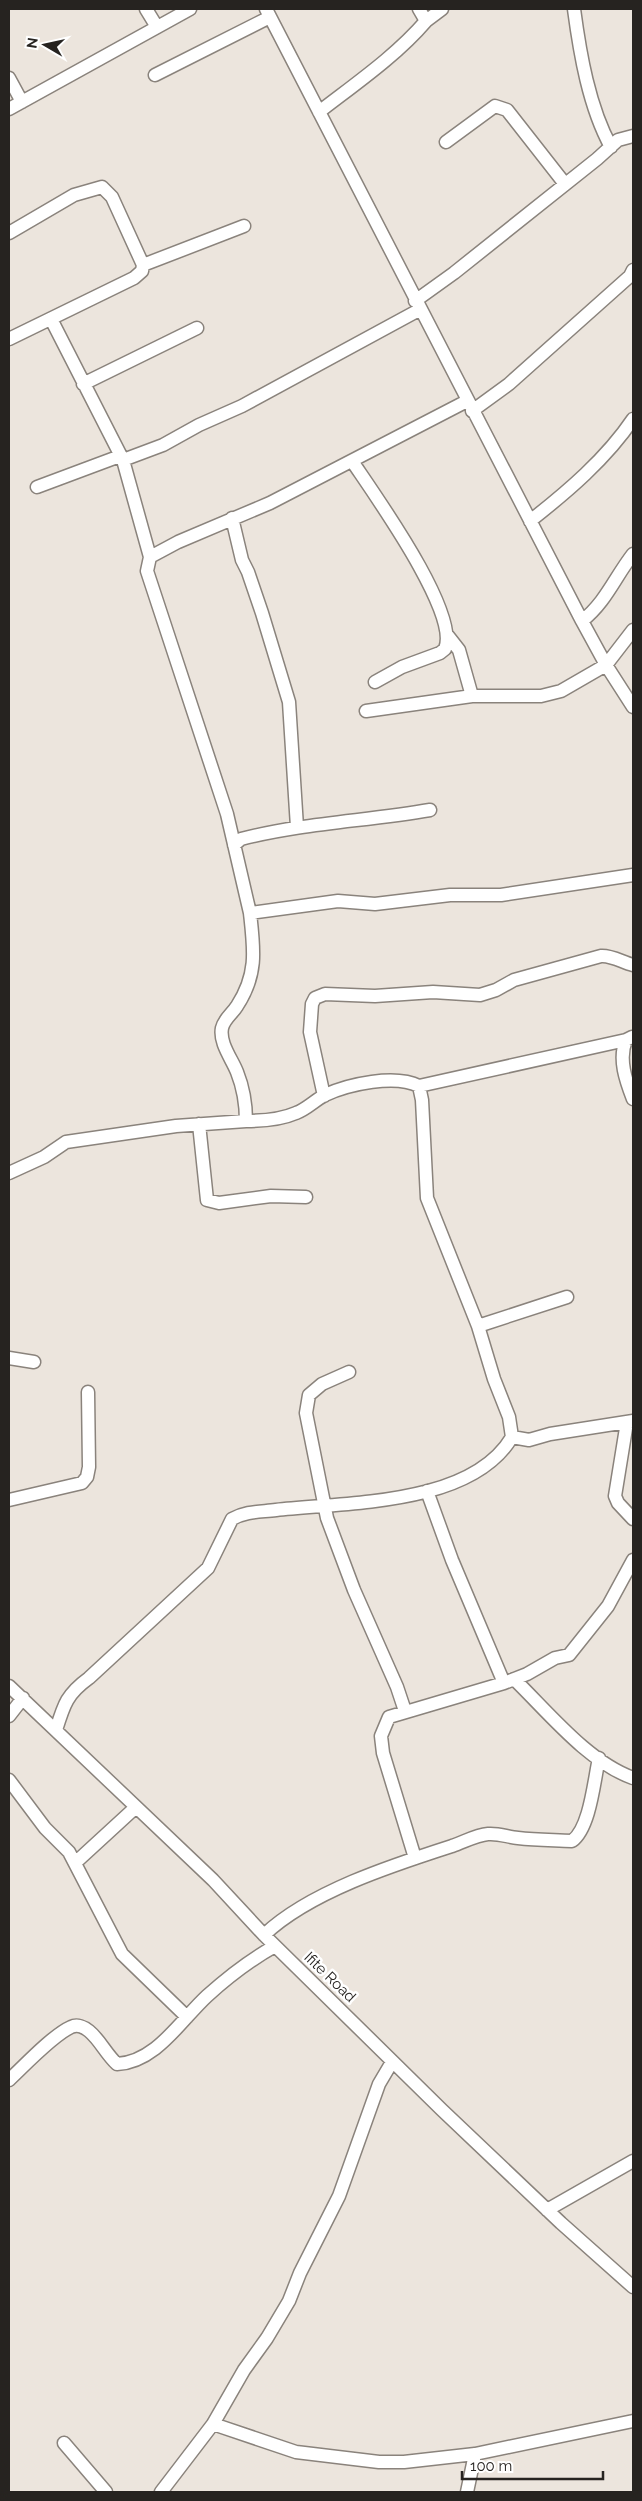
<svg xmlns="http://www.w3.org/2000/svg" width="642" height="2501" font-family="Raleway,sans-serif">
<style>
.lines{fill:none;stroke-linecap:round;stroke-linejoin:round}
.minor-casing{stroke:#8a837c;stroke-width:15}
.minor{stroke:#fff;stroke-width:12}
.labels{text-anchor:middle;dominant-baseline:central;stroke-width:5;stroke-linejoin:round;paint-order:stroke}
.street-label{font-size:15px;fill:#262320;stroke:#fff}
</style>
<rect width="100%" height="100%" fill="#ece5dd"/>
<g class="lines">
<defs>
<path id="minor" d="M 146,9 L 157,27
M 266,9 L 582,621 L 606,665 L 633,707
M 574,9 C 580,54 589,107 611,147
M 426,21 L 442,9
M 155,75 L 270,17
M 9,78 L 22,102
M 9,109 L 190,9
M 319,112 C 355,84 396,56 426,21 L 419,9
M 446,142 L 495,106 L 507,110 L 565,184
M 9,233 L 74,195 L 102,187 L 112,197 L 143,265 L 142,271 L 134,278 L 9,339
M 143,265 L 244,226
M 415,301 L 454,273 L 597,159 L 618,140 L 633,136
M 51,319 L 123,460 L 150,557 L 147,571 L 227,814 L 250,913 L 338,901 L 375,904 L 450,895 L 501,895 L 633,875
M 83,384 L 197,328
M 472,411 L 509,384 L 630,276 L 633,270
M 123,460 L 163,445 L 199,425 L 242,406 L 419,310
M 352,461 C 374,494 460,613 445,649 L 440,653 L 402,667 L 375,682
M 37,487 L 120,456
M 232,518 L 242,560 L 248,572 L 262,613 L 289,702 L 297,827
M 530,521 C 567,492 606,459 633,419
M 150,557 L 178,542 L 270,503 L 467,401
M 582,621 C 606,602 615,577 633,554
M 448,636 L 459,650 L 472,696
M 366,711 L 472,696 L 541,696 L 561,691 L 606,665 L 633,630
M 234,845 L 241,839 C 303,823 367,821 430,810
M 632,1037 L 626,1040 C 618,1059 626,1081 633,1099
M 419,1086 L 626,1040
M 324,1096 L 310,1032 L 312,1004 L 315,998 L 325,994 L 375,996 L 433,992 L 480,995 L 496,990 L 514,980 L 601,956 C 611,955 622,962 633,965
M 199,1124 L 207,1200 L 219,1203 L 271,1196 L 306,1197
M 9,1173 L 44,1157 L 66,1142 L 176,1126 L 246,1121 C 246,1105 243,1087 237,1072 C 232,1059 219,1043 222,1028 C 224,1019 232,1014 237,1006 C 258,974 254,949 250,913
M 478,1326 L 567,1297
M 9,1358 L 34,1362
M 349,1372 L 322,1384 L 309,1395 L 306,1413 L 327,1518 L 354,1590 L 397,1687 L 405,1711
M 627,1422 L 615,1496 L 618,1503 L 633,1519
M 512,1437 L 529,1440 L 550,1434 L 633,1421
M 427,1491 L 452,1560 L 504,1683
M 9,1500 L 82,1483 L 87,1477 L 89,1467 L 88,1392
M 514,1679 C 548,1712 588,1762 633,1778
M 9,1686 L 213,1880 L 264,1935 L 442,2110 L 561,2223 L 633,2287
M 9,1716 L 23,1698
M 56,1730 C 64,1704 67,1694 89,1678 L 208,1568 L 232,1519 C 246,1511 261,1512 276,1510 C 346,1502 471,1506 512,1437 L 509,1417 L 494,1379 L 478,1326 L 427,1198 L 422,1100 L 419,1086 C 395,1074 349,1084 325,1095 C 315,1100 307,1109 296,1113 C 280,1120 263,1121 246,1121
M 9,1780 L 45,1828 L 69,1852 L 122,1954 L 187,2017
M 415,1858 L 383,1753 L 381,1736 L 389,1717 L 504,1683 L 527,1674 L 555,1658 L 569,1655 L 608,1606 L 633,1560
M 75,1863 L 136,1807
M 264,1935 C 309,1892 393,1865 452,1846 C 464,1842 476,1835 488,1834 C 498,1833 508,1837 518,1838 C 536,1840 554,1840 572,1841 C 590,1828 594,1781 599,1758
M 9,2080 C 24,2066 53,2035 71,2027 C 77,2024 84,2027 89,2031 C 100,2040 106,2054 117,2064 C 156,2062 180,2021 207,1996 C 228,1977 250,1960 275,1946
M 547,2210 L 633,2161
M 213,2424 L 296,2452 L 379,2462 L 404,2462 L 475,2454 L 633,2421
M 64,2443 L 106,2492
M 161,2492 L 213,2424 L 244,2370 L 267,2338 L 289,2301 L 300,2273 L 339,2196 L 379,2084 L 392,2062
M 467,2492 L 475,2454"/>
</defs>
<use href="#minor" class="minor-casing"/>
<use href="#minor" class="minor"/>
</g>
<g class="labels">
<g class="street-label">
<text transform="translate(330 1977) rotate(44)">Ifite Road</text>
</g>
</g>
<rect width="642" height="2501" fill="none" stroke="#262320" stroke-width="20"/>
<g transform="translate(45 45) rotate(279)" stroke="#ffffff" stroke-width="4" paint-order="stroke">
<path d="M0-4L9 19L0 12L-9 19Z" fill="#262320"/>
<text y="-8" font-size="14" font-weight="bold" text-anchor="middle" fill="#262320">N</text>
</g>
<path d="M462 2471v8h141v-8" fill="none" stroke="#262320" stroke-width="2.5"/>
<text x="470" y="2471" font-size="15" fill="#262320" stroke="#ffffff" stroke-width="4" paint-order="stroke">100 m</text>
</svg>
